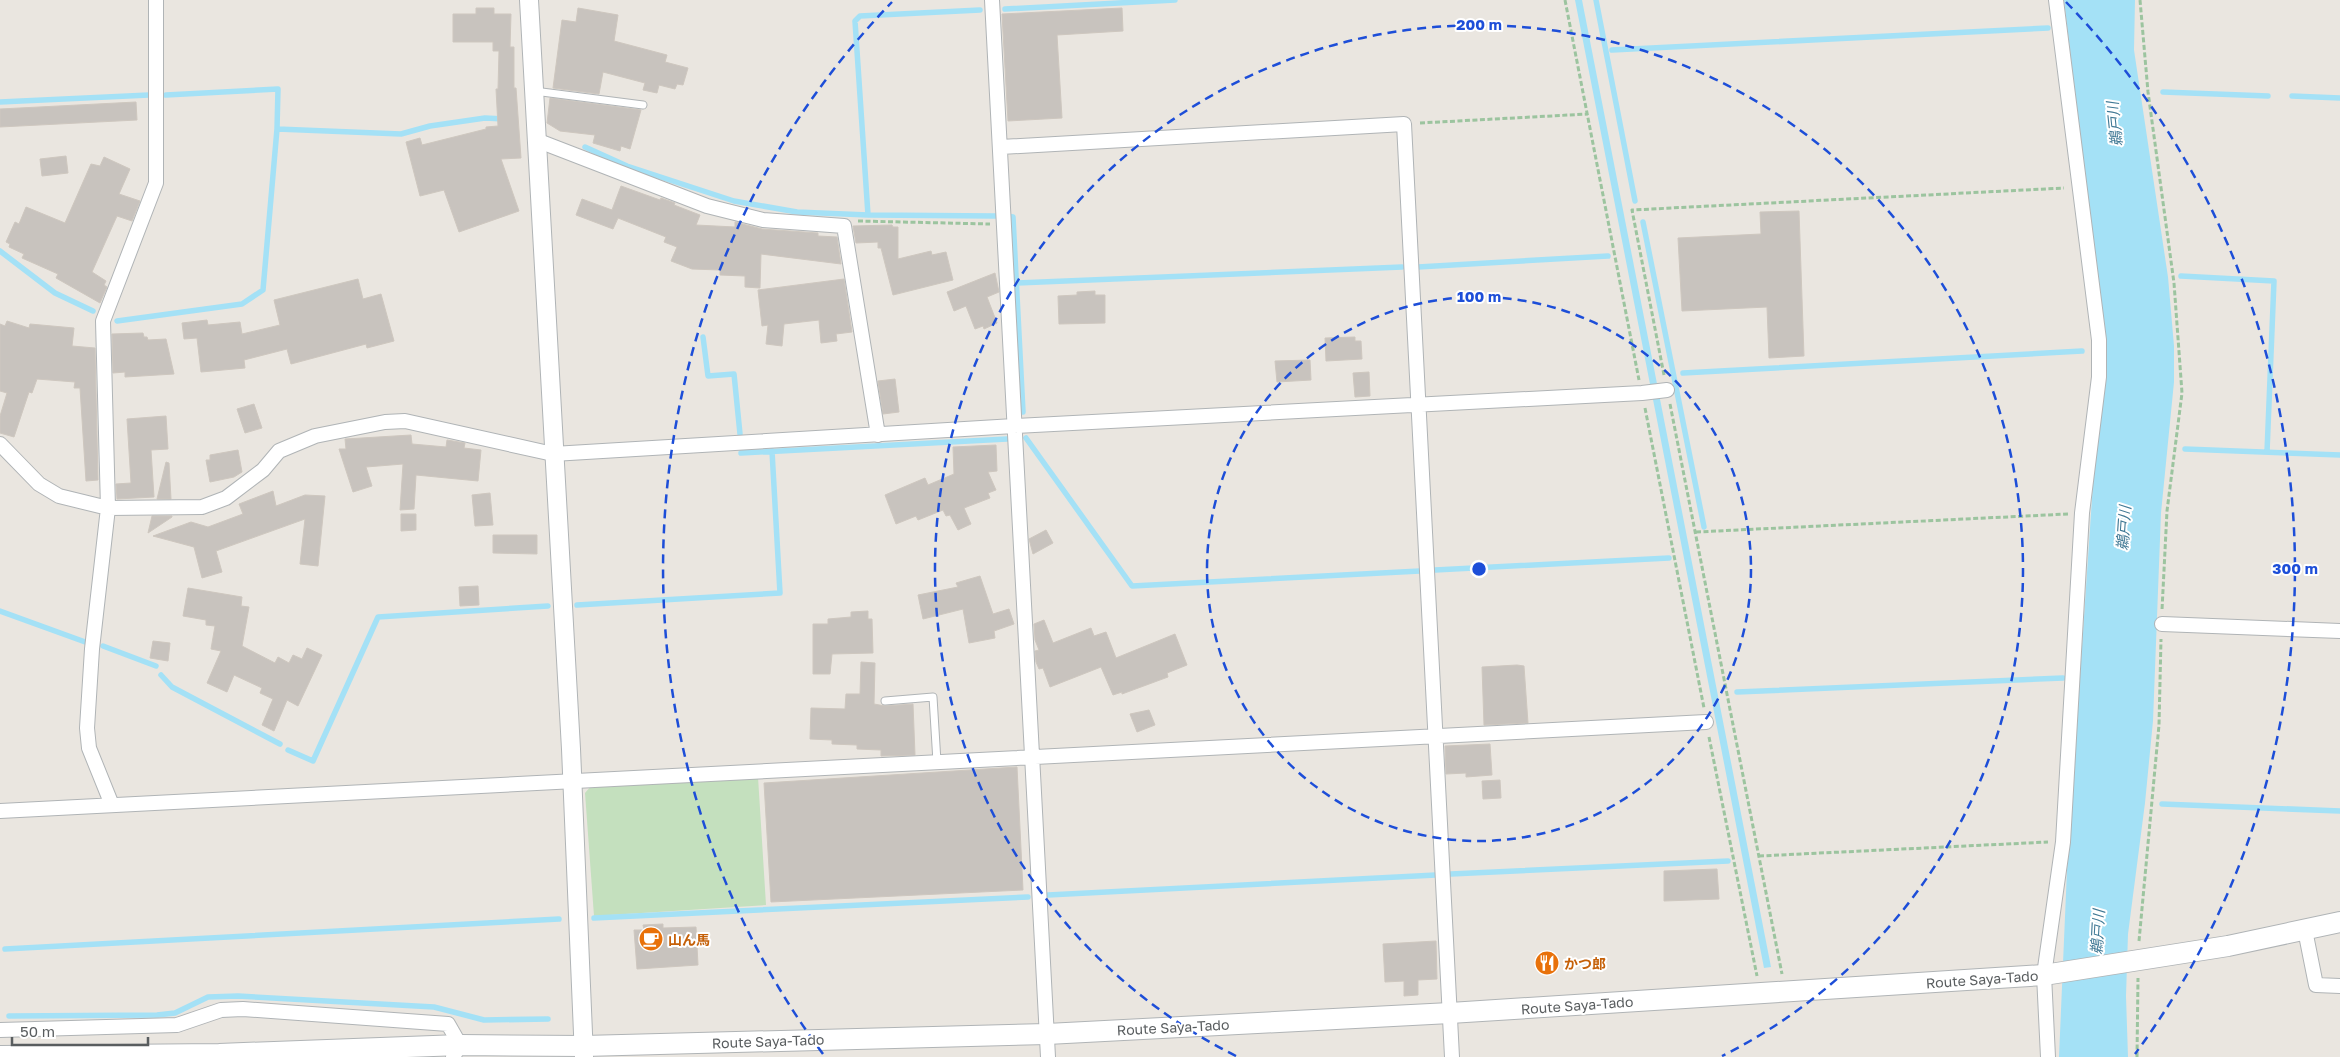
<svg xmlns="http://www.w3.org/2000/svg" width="2340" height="1057" font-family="'Golos Text','Noto Sans JP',sans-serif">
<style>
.green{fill:#c4e0be}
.water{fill:#a4e1f6}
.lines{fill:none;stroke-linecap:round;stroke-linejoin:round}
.stream{stroke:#a4e1f6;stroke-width:5.5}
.building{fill:#c8c3be;stroke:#cec7bf}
.service-casing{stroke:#b0b4b6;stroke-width:9}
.minor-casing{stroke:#b0b4b6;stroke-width:16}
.tertiary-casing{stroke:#b0b4b6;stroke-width:20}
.secondary-casing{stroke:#b0b4b6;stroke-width:22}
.path{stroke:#9cc49f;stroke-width:3;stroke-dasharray:5 2.5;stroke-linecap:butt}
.service{stroke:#fff;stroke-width:7}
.minor{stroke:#fff;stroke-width:14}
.tertiary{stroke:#fff;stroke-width:18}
.secondary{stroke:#fff;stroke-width:20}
.ring{fill:none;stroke:#1d4ed8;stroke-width:2.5;stroke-dasharray:9 6}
.labels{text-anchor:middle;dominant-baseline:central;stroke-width:4;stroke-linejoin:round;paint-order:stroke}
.food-label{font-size:14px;font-weight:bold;fill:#c56008;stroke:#fff;text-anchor:start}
.street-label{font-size:14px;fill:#595d5f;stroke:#fff}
.water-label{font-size:15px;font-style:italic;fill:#3f7894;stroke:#fff}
.centre{fill:#1d4ed8;stroke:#fff;stroke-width:2.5}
.ring-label{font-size:15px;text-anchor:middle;font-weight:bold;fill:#1d4ed8;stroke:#fff;stroke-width:4;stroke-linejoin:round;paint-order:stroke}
</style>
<rect width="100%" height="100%" fill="#eae6e0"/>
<path class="green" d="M 758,777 L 766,905 L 594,916 L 585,793 L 591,786 Z"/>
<path class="water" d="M 1575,0 L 1582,0 L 1771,967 L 1764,968 Z
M 2064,0 L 2135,0 L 2134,50 L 2168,277 L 2174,346 L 2174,382 L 2161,513 L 2153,721 L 2145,803 L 2128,934 L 2126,996 L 2128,1057 L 2059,1057 L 2067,870 L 2096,439 L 2105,341 Z"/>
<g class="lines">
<path class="stream" d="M 1596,0 L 1635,201
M 1005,9 L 1175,0
M 1612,50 L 2048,28
M 2163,92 L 2268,96
M 166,95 L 278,89 L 277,129
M 2292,96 L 2340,98
M 0,102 L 149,95
M 585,147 L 627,166 L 734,201 L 797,212 L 868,215 L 996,216
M 868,215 L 855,21 L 860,16 L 980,10
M 1007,216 L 1013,217 L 1023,412
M 1643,222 L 1704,527
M 0,251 L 55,293 L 93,311
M 1418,267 L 1608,256
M 2181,276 L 2274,281 L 2267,452
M 1017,283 L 1402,267
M 117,321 L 242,304 L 263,290 L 277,129 L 401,134 L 430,126 L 485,118 L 504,119
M 703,337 L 708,376 L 734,374 L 740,434
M 1683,373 L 2082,351
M 1026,438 L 1132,586 L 1420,571
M 2185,449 L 2340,455
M 741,453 L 1007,439
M 1435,570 L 1669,558
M 577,605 L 780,593 L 772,451
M 0,611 L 88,643
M 103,646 L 156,666
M 161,675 L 172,687 L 280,744
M 1737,692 L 2063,678
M 288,750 L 313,761 L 378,617 L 548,606
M 2162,804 L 2340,811
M 1451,874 L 1728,861
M 1048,895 L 1436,875
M 594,918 L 1028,897
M 5,949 L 559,919
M 9,1016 L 157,1015 L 175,1013 L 208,997 L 238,996 L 434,1007 L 484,1020 L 548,1019"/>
</g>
<path class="building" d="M 476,8 L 494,8 L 494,14 L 511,14 L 510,47 L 514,47 L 514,88 L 516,88 L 521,158 L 501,159 L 519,211 L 459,232 L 444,190 L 420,196 L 406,142 L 420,138 L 422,145 L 486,129 L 486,127 L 498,126 L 496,89 L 498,89 L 499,51 L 493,51 L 493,42 L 453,42 L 453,14 L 476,14 Z
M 578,8 L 618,15 L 614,41 L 667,55 L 665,62 L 688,68 L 683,85 L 677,84 L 675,89 L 659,85 L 657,93 L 643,90 L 645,83 L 603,72 L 599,94 L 553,88 L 562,20 L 576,22 Z
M 1122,8 L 1123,31 L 1057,35 L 1062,118 L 1008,121 L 1002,14 Z
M 550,98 L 641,110 L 630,149 L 621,146 L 620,151 L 593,143 L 595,135 L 560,131 L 547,123 Z
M 136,102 L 137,120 L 0,127 L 0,109 Z
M 66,156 L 68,173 L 42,176 L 40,159 Z
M 104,157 L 130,169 L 119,194 L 140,201 L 132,221 L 117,216 L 92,272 L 106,281 L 104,285 L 107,287 L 100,303 L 56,278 L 58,274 L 22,258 L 24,254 L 9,247 L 10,244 L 6,242 L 15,222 L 19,224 L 26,207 L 65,223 L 91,164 L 100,166 Z
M 621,186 L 660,200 L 661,198 L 675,203 L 674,205 L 700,215 L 696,225 L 735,227 L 735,222 L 762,229 L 818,233 L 818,236 L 837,237 L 841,264 L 761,254 L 760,288 L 745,287 L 745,276 L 720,275 L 720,270 L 692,269 L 671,261 L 677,247 L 664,242 L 666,237 L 618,218 L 613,229 L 576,215 L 582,199 L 612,210 Z
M 1799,211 L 1804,356 L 1769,358 L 1767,307 L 1682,311 L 1678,238 L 1761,234 L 1760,212 Z
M 892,225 L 893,227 L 898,227 L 898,259 L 931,251 L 932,255 L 946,252 L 953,280 L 893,295 L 881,248 L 878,248 L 878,242 L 856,243 L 853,226 Z
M 995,273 L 999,292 L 987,297 L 997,323 L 984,329 L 983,326 L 975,329 L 966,306 L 954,311 L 947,292 Z
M 358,279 L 363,299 L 381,294 L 394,341 L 367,348 L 366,344 L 291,364 L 287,349 L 244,360 L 245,368 L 201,372 L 197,338 L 184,339 L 182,323 L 207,320 L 208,325 L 240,322 L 242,334 L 280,325 L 274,300 Z
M 844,279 L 852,332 L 836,334 L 837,341 L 821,343 L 819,320 L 784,324 L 782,346 L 766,344 L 768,325 L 762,326 L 758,290 Z
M 1095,291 L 1095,295 L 1105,295 L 1105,323 L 1059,324 L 1058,296 L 1077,295 L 1077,292 Z
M 7,321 L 29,328 L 30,324 L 74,328 L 72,346 L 95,348 L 98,480 L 86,481 L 80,388 L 74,388 L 75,382 L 37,379 L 32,393 L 29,392 L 14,437 L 0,433 L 0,416 L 7,393 L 0,391 L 0,324 L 5,326 Z
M 143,333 L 144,337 L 147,337 L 148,340 L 166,339 L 174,374 L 125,377 L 125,372 L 113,373 L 112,334 Z
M 1355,337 L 1355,341 L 1361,341 L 1362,359 L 1326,361 L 1325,338 Z
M 1310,360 L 1311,380 L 1277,382 L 1275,361 Z
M 1369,372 L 1370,396 L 1355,397 L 1353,373 Z
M 895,379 L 899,412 L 883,414 L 878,381 Z
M 254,404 L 262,428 L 245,433 L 237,409 Z
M 166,416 L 168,449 L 151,450 L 154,497 L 117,499 L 116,484 L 131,483 L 127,419 Z
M 411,435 L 412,444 L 446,447 L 447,440 L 465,443 L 464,448 L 481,450 L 478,481 L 416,475 L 414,509 L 400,510 L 403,464 L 366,467 L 372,486 L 353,492 L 339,449 L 346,449 L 345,439 Z
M 996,445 L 997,471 L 988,472 L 996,490 L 988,493 L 990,498 L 964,508 L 971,524 L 958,530 L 950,515 L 946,516 L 943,510 L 918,520 L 916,516 L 896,524 L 885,495 L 925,478 L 928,485 L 954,474 L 953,447 Z
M 238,450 L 242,472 L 234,477 L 210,482 L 206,460 L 210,460 L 210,455 Z
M 166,462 L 169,463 L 171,499 L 157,499 Z
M 273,491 L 276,506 L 305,495 L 325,496 L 318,566 L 300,564 L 305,519 L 216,551 L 222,572 L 202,578 L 194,547 L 153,536 L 191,522 L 208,527 L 243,514 L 239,504 Z
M 490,493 L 493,525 L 475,526 L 472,495 Z
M 401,514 L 416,514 L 416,530 L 401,531 Z
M 152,516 L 172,516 L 172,517 L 148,533 Z
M 1046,530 L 1053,543 L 1033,554 L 1029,539 Z
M 493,535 L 537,535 L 537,554 L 493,553 Z
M 980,576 L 993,614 L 1009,609 L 1014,624 L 994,631 L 995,638 L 969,643 L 963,609 L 923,619 L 918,595 L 958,587 L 956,583 Z
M 478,586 L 479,605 L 460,606 L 459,587 Z
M 188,588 L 242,597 L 241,606 L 249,607 L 242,646 L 275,663 L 278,657 L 289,663 L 293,655 L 302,659 L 307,648 L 322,655 L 298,706 L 287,700 L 274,731 L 262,725 L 273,699 L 260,693 L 262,688 L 234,675 L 227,692 L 207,683 L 221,651 L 211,649 L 215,626 L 206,625 L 206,620 L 183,616 Z
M 868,611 L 868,619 L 872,619 L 873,653 L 832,654 L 830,674 L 813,674 L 813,624 L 828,624 L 828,619 L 851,617 L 851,612 Z
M 1044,620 L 1053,643 L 1091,628 L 1094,636 L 1106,632 L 1116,658 L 1175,634 L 1187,665 L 1167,673 L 1168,677 L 1122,694 L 1122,692 L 1113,695 L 1101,667 L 1050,687 L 1043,668 L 1039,669 L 1036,662 L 1035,651 L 1039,650 L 1035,640 L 1034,624 Z
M 153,641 L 170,643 L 168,661 L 150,658 Z
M 861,662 L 875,663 L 874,704 L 885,706 L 913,704 L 915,755 L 881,756 L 881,750 L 857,749 L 857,745 L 832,744 L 832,740 L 810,739 L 811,708 L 845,709 L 846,694 L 860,694 Z
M 1517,665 L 1524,666 L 1528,723 L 1484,725 L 1482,667 Z
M 1149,710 L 1155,725 L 1137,732 L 1130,714 Z
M 1490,744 L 1492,775 L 1466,777 L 1466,773 L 1446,774 L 1445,746 Z
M 1017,767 L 1023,890 L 771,902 L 764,783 Z
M 1500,780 L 1501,798 L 1483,799 L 1482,781 Z
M 1717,869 L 1719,899 L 1664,901 L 1664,871 Z
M 663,924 L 663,928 L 696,927 L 698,965 L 637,969 L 634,930 L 644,930 L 643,925 Z
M 1436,941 L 1437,979 L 1418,980 L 1418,995 L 1404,996 L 1404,981 L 1385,982 L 1383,944 Z"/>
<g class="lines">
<defs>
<path id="service" d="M 534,91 L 643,105
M 885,701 L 933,697 L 937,762"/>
<path id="minor" d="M 992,0 L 1048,1057
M 536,140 L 707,206 L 763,220 L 844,226 L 878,435
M 1001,147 L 1404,124 L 1452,1057
M 0,444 L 39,484 L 59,496 L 108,508 L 202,507 L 226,498 L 263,470 L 279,451 L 315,436 L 385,422 L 405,421 L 553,454 L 1014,426 L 1642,393 L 1667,390
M 2162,624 L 2340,631
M 112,805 L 89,748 L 87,728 L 92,649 L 108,508 L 103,321 L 156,183 L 156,0
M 0,811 L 1706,722
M 2305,930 L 2316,985 L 2340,986
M 0,1030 L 177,1025 L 221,1010 L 243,1009 L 448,1024 L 460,1045 L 453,1057
M 2048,1057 L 2044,975 L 2063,842 L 2082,513 L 2099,377 L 2099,340 L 2056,0"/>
<path id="tertiary" d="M 529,0 L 571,749 L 584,1057"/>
<path id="secondary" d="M 0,1056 L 219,1054 L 460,1045 L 584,1046 L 1047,1034 L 1450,1013 L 2044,975 L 2228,946 L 2340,922"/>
</defs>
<use href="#service" class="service-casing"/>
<use href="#minor" class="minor-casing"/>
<use href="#tertiary" class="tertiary-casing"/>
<use href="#secondary" class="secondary-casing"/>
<path class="path" d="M 1565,0 L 1639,380
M 2140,0 L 2148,92 L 2174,283 L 2182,393 L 2167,511 L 2162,610
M 1420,123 L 1588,114
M 858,221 L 990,224
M 1664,375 L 1632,210 L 2064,188
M 1670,404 L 1782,974
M 1645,408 L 1704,708
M 1696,532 L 2068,514
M 1709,737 L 1757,976
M 1759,856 L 2048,842
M 2139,941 L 2159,725 L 2161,639
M 2137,1057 L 2138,978"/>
<use href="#service" class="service"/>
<use href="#minor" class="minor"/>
<use href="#tertiary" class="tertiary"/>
<use href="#secondary" class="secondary"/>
</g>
<g class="ring">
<circle cx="1479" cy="569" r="272"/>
<path d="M1236 1056A544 544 0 1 1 1722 1056"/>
<path d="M823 1054A816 816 0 0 1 892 2M2066 2A816 816 0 0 1 2135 1054"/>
</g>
<defs>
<symbol id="cafe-disc" viewBox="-11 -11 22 22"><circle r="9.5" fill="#e8710a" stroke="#fff"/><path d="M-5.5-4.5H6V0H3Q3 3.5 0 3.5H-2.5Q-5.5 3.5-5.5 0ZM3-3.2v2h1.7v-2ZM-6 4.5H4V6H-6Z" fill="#fff"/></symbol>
<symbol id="restaurant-disc" viewBox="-11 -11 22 22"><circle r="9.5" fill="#e8710a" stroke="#fff"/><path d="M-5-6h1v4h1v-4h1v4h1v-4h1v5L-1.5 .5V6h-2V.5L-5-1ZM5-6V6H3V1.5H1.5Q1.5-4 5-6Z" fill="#fff"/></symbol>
</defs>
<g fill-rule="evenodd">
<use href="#cafe-disc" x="637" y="925" width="28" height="28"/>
<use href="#restaurant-disc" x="1533" y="949" width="28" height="28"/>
</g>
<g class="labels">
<g class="food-label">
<text x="668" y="939">山ん馬</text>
<text x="1564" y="963">かつ郎</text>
</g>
<g class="street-label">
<text transform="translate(1982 979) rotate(-4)">Route Saya-Tado</text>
<text transform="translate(1577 1005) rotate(-4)">Route Saya-Tado</text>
<text transform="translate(1173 1027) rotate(-3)">Route Saya-Tado</text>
<text transform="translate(768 1041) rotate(-2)">Route Saya-Tado</text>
</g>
<g class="water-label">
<text transform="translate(2114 124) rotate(-96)">鵜戸川</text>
<text transform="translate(2123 528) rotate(-86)">鵜戸川</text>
<text transform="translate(2097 932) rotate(-87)">鵜戸川</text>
</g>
</g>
<circle cx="1479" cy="569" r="8" class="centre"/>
<g class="ring-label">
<text x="1479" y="30">200 m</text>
<text x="1479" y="302">100 m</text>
<text x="2295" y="574">300 m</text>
</g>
<path d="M12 1037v8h136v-8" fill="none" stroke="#595d5f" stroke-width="2.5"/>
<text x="20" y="1037" font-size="15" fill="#595d5f" stroke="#ffffff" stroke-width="4" paint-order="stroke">50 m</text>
</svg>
